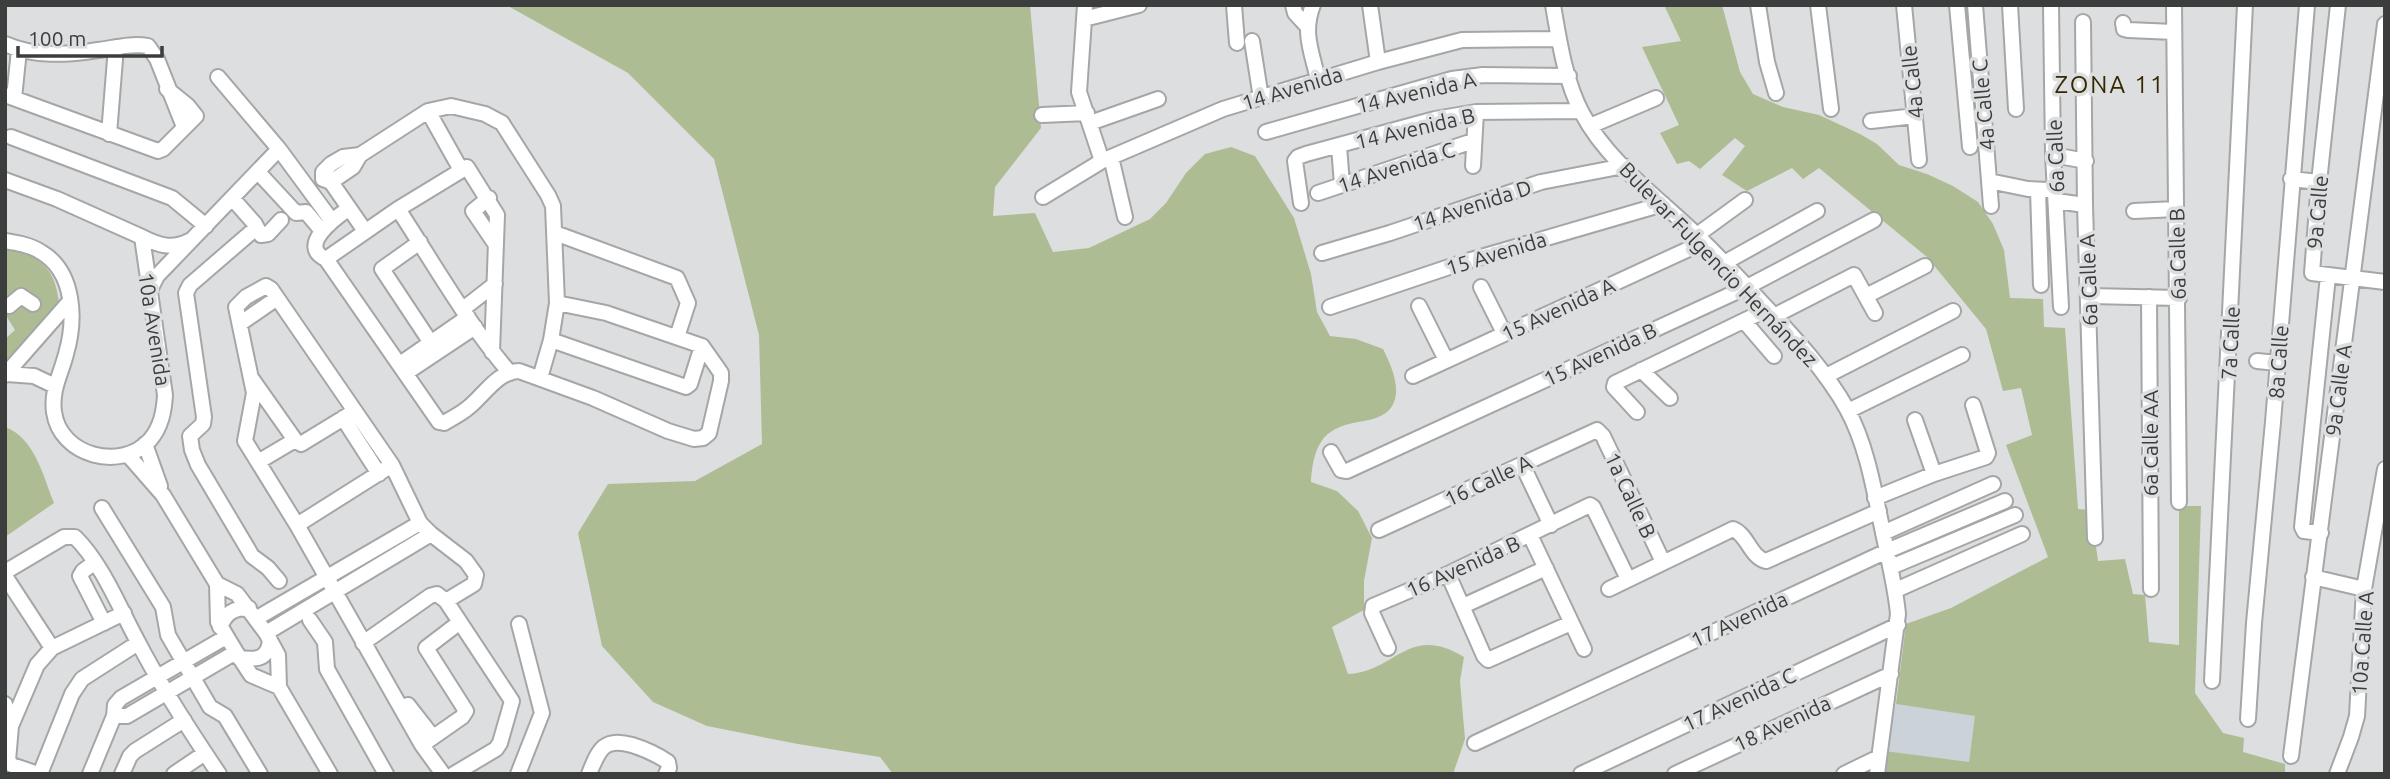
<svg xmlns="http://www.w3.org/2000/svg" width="2390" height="779" font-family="Ubuntu,sans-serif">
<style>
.built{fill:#cbd2d8}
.green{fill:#aebc94}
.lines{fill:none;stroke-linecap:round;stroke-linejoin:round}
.minor-casing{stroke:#a4a6a7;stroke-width:18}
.minor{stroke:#fff;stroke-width:14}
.labels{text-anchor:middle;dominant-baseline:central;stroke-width:7;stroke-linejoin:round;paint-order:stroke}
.street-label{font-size:21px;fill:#3c3d3d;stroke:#dddedf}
.quarter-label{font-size:24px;letter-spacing:2px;fill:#342900;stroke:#dddedf}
</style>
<rect width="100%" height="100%" fill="#dddedf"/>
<path class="built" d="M 1896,704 L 1976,716 L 1969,763 L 1885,751 Z"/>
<path class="green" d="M 506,5 L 1030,5 L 1041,128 L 995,187 L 993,216 L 1035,213 L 1053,252 L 1089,248 L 1150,219 L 1166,203 L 1186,173 L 1205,154 L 1231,147 L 1255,156 L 1294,218 L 1311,274 L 1317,312 L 1330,336 L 1356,339 L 1383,349 C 1395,372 1408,407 1376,418 C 1360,423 1344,422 1329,433 C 1315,444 1312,465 1311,482 L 1337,491 L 1358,511 L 1372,538 L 1364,581 L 1364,610 L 1332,627 L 1348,674 C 1396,672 1408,623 1464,657 L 1460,681 L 1465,739 L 1453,774 L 893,774 L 880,757 L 798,744 L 707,726 L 653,702 L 602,646 L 578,533 L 608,484 L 695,481 L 762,444 L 759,335 L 714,159 L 628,73 Z
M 1664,5 L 1722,5 L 1740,72 L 1753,94 L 1783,107 L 1819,115 L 1860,134 L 1877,144 L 1899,165 L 1927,174 L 1953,186 L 1978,202 L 1993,224 L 2004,250 L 2010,298 L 2043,299 L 2044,327 L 2065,328 L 2078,509 L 2091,510 L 2098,561 L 2125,559 L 2133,594 L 2145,595 L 2149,642 L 2179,645 L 2179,506 L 2201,506 L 2195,693 L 2223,733 L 2244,738 L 2243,752 L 2285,764 L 2285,774 L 1882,774 L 1885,751 L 1969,762 L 1975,716 L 1896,704 L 1906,624 L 1951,608 L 2048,557 L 2006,445 L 2032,435 L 2021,388 L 2003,391 L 1986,329 L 1927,257 L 1819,168 L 1803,179 L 1792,168 L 1747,191 L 1722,175 L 1745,146 L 1735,138 L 1700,169 L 1689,161 L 1677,164 L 1660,133 L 1679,125 L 1642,47 L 1681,41 Z
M 5,248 C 40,256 55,267 59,303 L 5,366 L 5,339 L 15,330 L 5,314 Z
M 5,427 C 35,438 43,476 54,503 L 5,537 Z"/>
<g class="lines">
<defs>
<path id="minor" d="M 1085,5 L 1079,92 L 1102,161
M 1234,5 L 1237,43
M 1293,5 L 1295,13 L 1306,25
M 1313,5 C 1302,33 1312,52 1318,80
M 1370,5 L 1378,62
M 1553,5 C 1559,40 1565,81 1582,113 C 1605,157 1650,192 1686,225 C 1713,250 1739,278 1764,305 C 1794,337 1825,370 1847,409 C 1870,451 1876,504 1887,551 C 1891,572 1896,592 1898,614 L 1877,774
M 1758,5 L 1767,62 L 1776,93
M 1818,5 L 1831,109
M 1904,5 L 1919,160
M 1957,5 L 1970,147
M 1975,5 L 1991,206
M 2010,5 L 2016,109
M 2051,5 L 2053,155 L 2061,307
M 2174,5 L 2179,502
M 2338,5 L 2319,182 L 2312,273 L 2385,282
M 1084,19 L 1139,5
M 2083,22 L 2085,205 L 2095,538
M 2123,23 L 2124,29 L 2128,30 L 2174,32
M 1252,41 L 1261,98
M 5,44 C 34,57 67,55 98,50 C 114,48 131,43 148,46 L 157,59 L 184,127
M 5,95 L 158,151 L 163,149 L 196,116 L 188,106 L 167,89
M 14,98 L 19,50
M 428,111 L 461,170
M 1042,115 L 1087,113
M 1871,121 L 1915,116
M 1090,123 L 1158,99
M 1590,126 L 1656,98
M 1266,132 L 1452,79 L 1483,75 L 1569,76
M 109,134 L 116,47
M 11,137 L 172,198 L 206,226
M 1339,146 L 1342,185
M 279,149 L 332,221
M 2053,155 L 2086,161
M 1111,157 L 1125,217
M 1473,166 L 1476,112
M 258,172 L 296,213 L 306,212 L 322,231
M 2291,179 L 2319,182
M 5,180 L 57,199 L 142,237 L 165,395 C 164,412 161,427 150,440 C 121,472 60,456 54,412 C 51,390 61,374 66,354 C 76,320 75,272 41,252 C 30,245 18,243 5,241
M 1989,181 L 2028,189 L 2048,190
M 331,182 L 353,167 L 360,155
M 2038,190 L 2041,285
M 1318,193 L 1473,141
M 1043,197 L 1102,161 L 1223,109 L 1378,62 L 1462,40 L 1559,39
M 232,198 L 255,224 L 261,235 L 268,234 L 281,220
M 489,198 L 473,211 L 496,245
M 2056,201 L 2085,205
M 1301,203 L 1295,161 L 1298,157 L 1306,154 L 1435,119 L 1476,112 L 1581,111
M 348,209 C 335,218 297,246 326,259 L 439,422 L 444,423 C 452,418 461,414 469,407 C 484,395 498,371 519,371 L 593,398 L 668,431 L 694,439 L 703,438 L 709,433 L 721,381 L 721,373 L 702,346 L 606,313 L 557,303 L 551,340 L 540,378
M 2134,211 L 2176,209
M 256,228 L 190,285 L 186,293 L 204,417 L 203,424 L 190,436 L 192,450 L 198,465 L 252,556 L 268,568 L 279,581
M 365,231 L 331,182 L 323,179 L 323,172 L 331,164 L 343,157 L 360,155 L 428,111 L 451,106 L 485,114 L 502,123 L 548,195 L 553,206 L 557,303
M 555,233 L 677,278 L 688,303 L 677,337
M 1697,235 L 1745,200
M 142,237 C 158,245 172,250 189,241
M 420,242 L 382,269 L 431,343
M 1322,253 L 1390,233 L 1541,182 L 1624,166
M 326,259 L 398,209
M 1724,263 L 1817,211
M 1481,287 L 1504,333
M 149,292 L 157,276 L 279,149 L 218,77
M 1866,296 L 1925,266
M 2090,296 L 2179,298
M 2149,297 L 2151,589
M 9,306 L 21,296 L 33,304
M 1419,306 L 1446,360
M 1330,307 L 1464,262 L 1663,204
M 463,309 L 495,284
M 1774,316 L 1854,275 L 1875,313
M 1744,321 L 1774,356
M 241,323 L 277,298
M 551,340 L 686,387 L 690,384 L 702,346
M 492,352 L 497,215 L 467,167 L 398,209 C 434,264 467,323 510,373
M 2257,361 L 2278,363
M 400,364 L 468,317
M 1641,370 L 1670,398
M 406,373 L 475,327
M 7,374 L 34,376 L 55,386
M 5,375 L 70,301
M 1413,376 L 1704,242
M 1826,376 L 1953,311
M 252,379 L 295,440 L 301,444 L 355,411
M 1848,411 L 1962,355
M 1637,412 L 1614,387 L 1615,383 L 1768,309
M 343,418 L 379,474
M 1915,420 L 1934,474
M 145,444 L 160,486
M 1331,452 L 1341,470 L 1347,471 L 1747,287 L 1874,220
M 128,455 L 163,495 L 217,584 L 218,622 L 236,652 L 251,675 L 279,687
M 258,462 L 295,440
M 1522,464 L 1551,525
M 1875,498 L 1934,474 L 1986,457 L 1988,453 L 1973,405
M 102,508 L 163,607 L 168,635 L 210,707 L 225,716 L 260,774
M 297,525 L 392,465
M 1379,530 L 1597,430 L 1603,436 L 1663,562
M 1883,533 L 1993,484
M 2321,533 L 2304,531 L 2302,527 L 2328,276
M 1530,535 L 1584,649
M 94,563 L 83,571 L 80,576 L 104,623
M 1891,567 L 2015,515
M 5,572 L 64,537 L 75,537 C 103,565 119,607 138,642 C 161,687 190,731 219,774
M 1448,574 L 1484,656 L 1488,660 L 1571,623
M 5,576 L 52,648
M 2313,577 L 2364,589
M 217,584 L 237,594 L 266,633 L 278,655 L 279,687 L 330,774
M 1609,589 L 1733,529 C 1748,535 1750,557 1766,561 L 1879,511
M 1896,590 L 2022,534
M 1463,606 L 1546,568
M 257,618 L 420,523
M 310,620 L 325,642 L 327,669 L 386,774
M 220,627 C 226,613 233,608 249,608
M 266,633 L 431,534
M 363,643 L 430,596 L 437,594 L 446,601 L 512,701 L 500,743 L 496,749 L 454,774
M 1388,648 L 1372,613 L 1373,606 L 1448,574 L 1590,505 L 1593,507 L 1628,579
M 239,658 C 256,660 268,660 270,640
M 2212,681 L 2245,5
M 5,704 L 11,726 L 8,761 L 12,765 L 38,774
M 408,705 L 433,737
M 114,716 L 127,716 L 236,652
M 2248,719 L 2254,623 L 2273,422 L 2307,5
M 11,726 L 37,665 L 52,648 L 124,613
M 1475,743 L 1887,551 L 2005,501
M 422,745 L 462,717 L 466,711 L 426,648 L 460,622
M 2291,756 L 2385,24
M 40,774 L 72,694 L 82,679 L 138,643
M 90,774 L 114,716 L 115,705 L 121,698 L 226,637
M 122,774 L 130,756 L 135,751 L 184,720
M 174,774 L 205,753
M 443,774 L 422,745 L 297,525 L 245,441 L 254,393 L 236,307 L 246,297 L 266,286 L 271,289 L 392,465 L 420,523 L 431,534 L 466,561 L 476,575 L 474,584 L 446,601
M 518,774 L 542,713 L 519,624
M 589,774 C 599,749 604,737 632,745 C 645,749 656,754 668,762 L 669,768 L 666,774
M 1581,774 L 1898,625
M 1675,774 L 1891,674
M 1844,774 L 1879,757
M 2337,774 L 2351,737 L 2357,716 L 2364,589 L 2385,469"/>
</defs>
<use href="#minor" class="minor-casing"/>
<use href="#minor" class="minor"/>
</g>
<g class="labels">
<g class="street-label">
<text transform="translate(1912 82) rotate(-96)">4a Calle</text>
<text transform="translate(1292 88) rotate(-17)">14 Avenida</text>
<text transform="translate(1416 92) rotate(-13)">14 Avenida A</text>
<text transform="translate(1983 105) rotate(-95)">4a Calle C</text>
<text transform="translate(1415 128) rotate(-13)">14 Avenida B</text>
<text transform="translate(2055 156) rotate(-92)">6a Calle</text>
<text transform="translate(1396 167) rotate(-18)">14 Avenida C</text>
<text transform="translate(1472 205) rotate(-18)">14 Avenida D</text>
<text transform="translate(2317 212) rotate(-85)">9a Calle</text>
<text transform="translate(1496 253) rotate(-17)">15 Avenida</text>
<text transform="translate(2177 254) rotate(-91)">6a Calle B</text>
<text transform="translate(1719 264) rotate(46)">Bulevar Fulgencio Hernández</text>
<text transform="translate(2088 280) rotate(-92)">6a Calle A</text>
<text transform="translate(1558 309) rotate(-25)">15 Avenida A</text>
<text transform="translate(155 329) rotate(81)">10a Avenida</text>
<text transform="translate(2230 343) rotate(-87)">7a Calle</text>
<text transform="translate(1600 354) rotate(-25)">15 Avenida B</text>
<text transform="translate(2278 362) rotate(-86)">8a Calle</text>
<text transform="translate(2338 390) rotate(-83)">9a Calle A</text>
<text transform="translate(2150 443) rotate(-90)">6a Calle AA</text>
<text transform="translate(1488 480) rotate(-25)">16 Calle A</text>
<text transform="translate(1631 495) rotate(65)">1a Calle B</text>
<text transform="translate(1463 566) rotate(-24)">16 Avenida B</text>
<text transform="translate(1739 619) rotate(-25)">17 Avenida</text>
<text transform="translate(2362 643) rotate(-86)">10a Calle A</text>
<text transform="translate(1739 699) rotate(-25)">17 Avenida C</text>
<text transform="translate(1782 723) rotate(-25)">18 Avenida</text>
</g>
<g class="quarter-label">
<text x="2110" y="84">ZONA 11</text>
</g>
</g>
<rect width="2390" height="779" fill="none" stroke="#3c3d3d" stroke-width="14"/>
<path d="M18 46v10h144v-10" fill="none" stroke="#3c3d3d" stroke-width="3.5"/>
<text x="28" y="46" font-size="21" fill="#3c3d3d" stroke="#dddedf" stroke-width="5" paint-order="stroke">100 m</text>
</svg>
